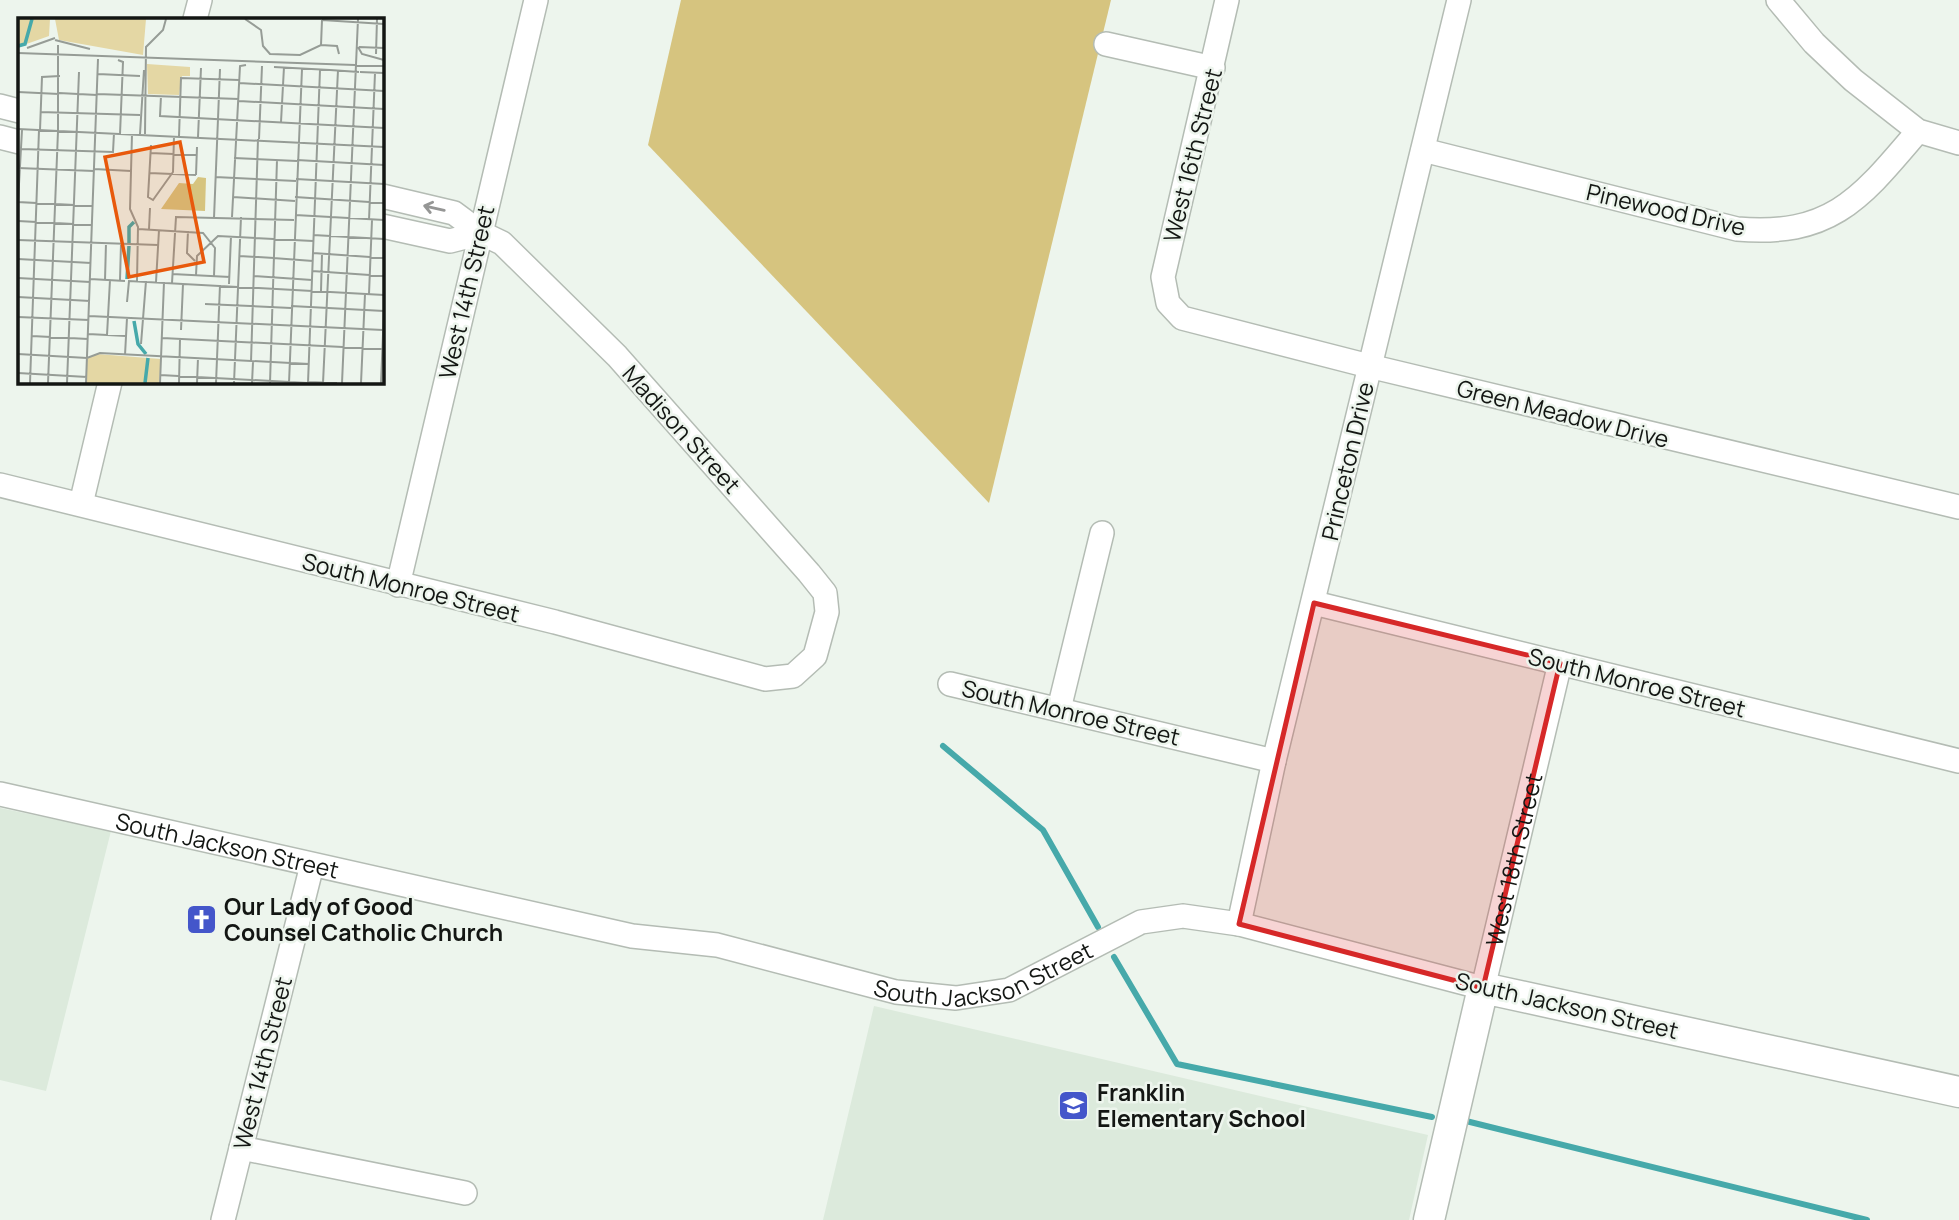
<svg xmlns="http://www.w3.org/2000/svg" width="1959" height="1220" font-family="Manrope,sans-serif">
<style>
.built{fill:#dceadc}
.forest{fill:#d6c47f}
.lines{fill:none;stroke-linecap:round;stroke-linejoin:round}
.stream{stroke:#46a9aa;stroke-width:6}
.minor-casing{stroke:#b4bcb4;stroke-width:26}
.tertiary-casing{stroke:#b4bcb4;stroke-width:33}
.minor{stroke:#fff;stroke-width:23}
.tertiary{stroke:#fff;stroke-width:30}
.oneway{stroke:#959695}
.marked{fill:#d62828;fill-opacity:0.2;stroke:#d62828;stroke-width:5;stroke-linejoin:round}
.labels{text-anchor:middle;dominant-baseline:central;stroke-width:5;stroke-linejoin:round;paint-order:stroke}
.street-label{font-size:23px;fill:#131613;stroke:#edf5ed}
.poi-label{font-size:23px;font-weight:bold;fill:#131613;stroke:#edf5ed;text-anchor:start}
.inset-river{fill:none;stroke:#46a9aa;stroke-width:3.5}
.inset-road{fill:none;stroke:#969c96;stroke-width:2}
.view{fill:#e8590c;fill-opacity:0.15;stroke:#e8590c;stroke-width:3.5}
.inset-edge{fill:none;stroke:#131613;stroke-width:3.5}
</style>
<rect width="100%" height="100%" fill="#edf5ed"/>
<path class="built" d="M 0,808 L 111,831 L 46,1091 L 0,1080 Z
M 874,1006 L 1428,1135 L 1409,1220 L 823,1220 Z"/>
<path class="forest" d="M 681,0 L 1111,0 L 989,503 L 648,145 Z"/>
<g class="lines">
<path class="stream" d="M 943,746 L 1043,830 L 1098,927
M 1114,957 L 1177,1064 L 1432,1117
M 1466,1121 L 1867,1220"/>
<defs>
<g id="minor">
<path d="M 1227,0 L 1163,277 L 1168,303 L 1182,318 L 1369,366 L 1959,507"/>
<path d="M 1778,0 L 1814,43 L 1853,80 L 1918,131 L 1959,143"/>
<path d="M 195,19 L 200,0"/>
<path d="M 1106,44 L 1213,68"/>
<path d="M 0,106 L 19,111"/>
<path d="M 0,137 L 19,142"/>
<path d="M 1423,150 L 1737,229 C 1832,237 1861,198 1918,131"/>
<path d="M 382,226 L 450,241 L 481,233"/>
<path d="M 0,485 L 555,622 L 765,679 L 793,676 L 815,656 L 827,612 L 825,593 L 809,573 L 617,356 L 502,243 L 481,233 L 454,213 L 382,196"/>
<path d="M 81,504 L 110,382"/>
<path d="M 398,585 L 536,0"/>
<path d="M 1314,603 L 1959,761"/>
<path d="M 950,684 L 1274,761"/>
<path d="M 1059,709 L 1102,533"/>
<path id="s1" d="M 0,794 L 632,936 L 717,945 L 896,992 L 956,998 L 1009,990 L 1141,922 L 1183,916 L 1239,924 L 1483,988 L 1560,663"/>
<path d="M 1239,924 L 1274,761 L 1459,0"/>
<path d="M 241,1148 L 465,1193"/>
<path d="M 223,1220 L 312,865"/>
</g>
<path id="tertiary" d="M 1429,1220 L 1483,988 L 1959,1092"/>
</defs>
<use href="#minor" class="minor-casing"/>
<use href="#tertiary" class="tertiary-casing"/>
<use href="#minor" class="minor"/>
<use href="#tertiary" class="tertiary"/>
</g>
<defs><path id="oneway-shaft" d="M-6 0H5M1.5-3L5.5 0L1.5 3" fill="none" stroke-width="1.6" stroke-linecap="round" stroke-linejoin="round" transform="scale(1.75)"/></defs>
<use class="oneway" href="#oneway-shaft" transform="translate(434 208) rotate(-167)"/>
<path class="marked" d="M 1314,603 L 1560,663 L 1483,988 L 1239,924 Z"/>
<defs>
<symbol id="church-square" viewBox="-11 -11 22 22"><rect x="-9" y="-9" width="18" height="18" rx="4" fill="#4456ca" stroke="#edf5ed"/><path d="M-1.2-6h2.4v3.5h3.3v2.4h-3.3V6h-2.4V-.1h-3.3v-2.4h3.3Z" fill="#fff"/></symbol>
<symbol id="school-square" viewBox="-11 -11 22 22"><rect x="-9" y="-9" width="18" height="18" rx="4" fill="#4456ca" stroke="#edf5ed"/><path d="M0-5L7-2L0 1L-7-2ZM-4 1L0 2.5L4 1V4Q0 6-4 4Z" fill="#fff"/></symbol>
</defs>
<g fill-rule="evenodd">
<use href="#church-square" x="184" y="902" width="35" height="35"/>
<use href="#school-square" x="1056" y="1088" width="35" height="35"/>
</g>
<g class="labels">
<g class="street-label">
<text transform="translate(1192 155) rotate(-76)">West 16th Street</text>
<text transform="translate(1666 209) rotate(13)">Pinewood Drive</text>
<text transform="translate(466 292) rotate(-77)">West 14th Street</text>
<text transform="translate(1563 413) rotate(14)">Green Meadow Drive</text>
<text transform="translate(682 429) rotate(48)">Madison Street</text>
<text transform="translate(1347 461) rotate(-77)">Princeton Drive</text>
<text transform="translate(411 587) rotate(14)">South Monroe Street</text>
<text transform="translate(1637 682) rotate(14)">South Monroe Street</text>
<text transform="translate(1071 712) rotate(13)">South Monroe Street</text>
<text stroke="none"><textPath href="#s1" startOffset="233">South Jackson Street</textPath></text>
<text stroke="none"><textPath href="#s1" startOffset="1664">West 18th Street</textPath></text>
<text stroke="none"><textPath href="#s1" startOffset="1010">South Jackson Street</textPath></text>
<text transform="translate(1567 1005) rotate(13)">South Jackson Street</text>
<text transform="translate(262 1063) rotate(-76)">West 14th Street</text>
</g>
<g class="poi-label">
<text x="224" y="906">Our Lady of Good<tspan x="224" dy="26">Counsel Catholic Church</tspan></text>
<text x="1097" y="1092">Franklin<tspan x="1097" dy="26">Elementary School</tspan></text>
</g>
</g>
<g transform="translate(18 18)">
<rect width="366" height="366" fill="#edf5ed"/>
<path d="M 0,1 L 32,1 L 31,18 L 0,29 ZM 37,1 L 128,1 L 125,37 L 41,22 ZM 129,46 L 172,49 L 172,58 L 164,58 L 161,77 L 130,76 ZM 79,336 L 143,341 L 141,365 L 68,365 L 69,340 Z" fill="#e4d7a4"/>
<path d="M 180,159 L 188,160 L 187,193 L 143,191 L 161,165 L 175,166 Z" fill="#d6c47f"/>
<path class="inset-river" d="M 0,28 L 7,26 L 14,1M 111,225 L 111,209 L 116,204M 109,261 L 111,228M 116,303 L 120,326 L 128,336M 127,365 L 130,340"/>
<path class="inset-road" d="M 227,1 L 243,12 L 245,28 L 252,36 L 282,37 L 303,27 L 319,28 L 321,36M 304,2 L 366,6M 37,22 L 72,31M 40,27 L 40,113M 303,27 L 304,2M 340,29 L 344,36 L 366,42M 341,29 L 366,30M 9,30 L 37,20M 0,35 L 366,48M 358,36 L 359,1M 100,42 L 105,44 L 102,116M 256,49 L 312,52M 312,52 L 341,54M 342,54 L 366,55M 80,56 L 122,58M 221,65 L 366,73M 0,74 L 41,76M 41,75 L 79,77M 79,76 L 221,81M 143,78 L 142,98 L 366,110M 221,83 L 366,91M 22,94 L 122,97M 263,104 L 266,49M 0,111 L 366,129M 4,112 L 0,184 L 75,188M 22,112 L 24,59 L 42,58M 114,116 L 112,191 L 120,209 L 119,263M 122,116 L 126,52M 127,116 L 128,29 L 145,12 L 148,1M 161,118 L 163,60 L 221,62M 180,119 L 183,50M 241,121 L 244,48M 133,127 L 130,179 L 135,182 L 155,154 L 156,118M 3,131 L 95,134 L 96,115M 132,135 L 179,137M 216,140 L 279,143M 279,142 L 366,147M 0,150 L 76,153M 76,151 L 113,153M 131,155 L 178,157M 178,157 L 179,129M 197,159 L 278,163M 278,161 L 366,166M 215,179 L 277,183M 277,179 L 366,185M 277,197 L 366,202M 214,199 L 222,48 L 228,47M 196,200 L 202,51M 351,202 L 357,55M 0,203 L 74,207M 120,211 L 185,215 L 197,230 L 196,258M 131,211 L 132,190M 170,213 L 169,235 L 177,243M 295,217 L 366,221M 0,222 L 140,227M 295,235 L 366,240M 221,238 L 256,240M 255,240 L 295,243M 0,241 L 73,245M 294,253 L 366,258M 154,256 L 212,259M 178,257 L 179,238 L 200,218 L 295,223M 235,258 L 294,262M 0,260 L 72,264M 72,261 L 107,263M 87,262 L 88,225M 102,262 L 103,226M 138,264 L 141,212M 154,265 L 158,199 L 276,202M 211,266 L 213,218M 303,273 L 304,236M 351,276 L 354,202M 0,279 L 72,283M 109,284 L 111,263 L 366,277M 187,286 L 273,290M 273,288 L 366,293M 71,298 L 365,312M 0,299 L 71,302M 163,312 L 165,266M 70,316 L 108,318M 89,317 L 92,262M 14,318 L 70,321M 144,320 L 364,331M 123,326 L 128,263M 0,336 L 69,340 L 82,335 L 291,346M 107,337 L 109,300M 233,344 L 240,121M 0,355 L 69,359M 142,357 L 290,365M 290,364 L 319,365M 12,365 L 21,112M 30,365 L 40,113M 49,365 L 61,54M 68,365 L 80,41M 142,365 L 146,264M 161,365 L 162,321M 179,365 L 180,340M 198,365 L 202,267M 216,365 L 223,199M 234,365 L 235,344M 252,365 L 259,142M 271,365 L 284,51M 290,365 L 302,52M 305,365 L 320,52M 324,365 L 340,1M 343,365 L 347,276M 363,365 L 366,292"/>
<path class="view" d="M 162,124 L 186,244 L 111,259 L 87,139 Z"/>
<rect width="366" height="366" class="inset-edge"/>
</g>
</svg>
